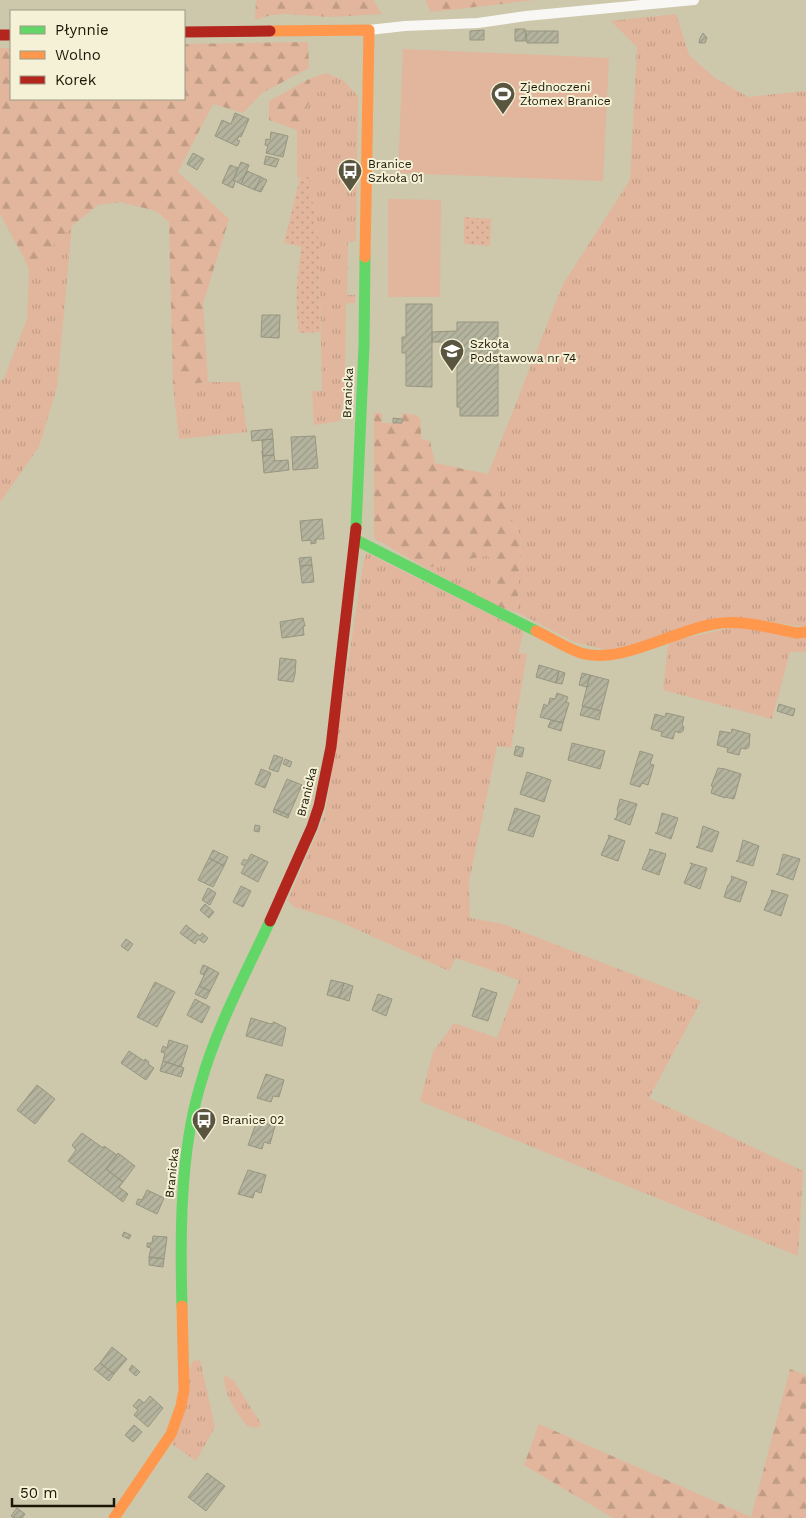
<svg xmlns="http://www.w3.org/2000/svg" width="806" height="1518" font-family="'Work Sans',sans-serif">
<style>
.grass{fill:url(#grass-tufts)}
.forest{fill:url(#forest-firs)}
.park{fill:url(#park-dots)}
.garden{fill:#e2b69c}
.building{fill:url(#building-hatch);stroke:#979681}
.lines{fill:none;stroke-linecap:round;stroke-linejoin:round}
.street{stroke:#f8f7f3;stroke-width:10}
.fast{stroke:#63d668;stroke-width:11}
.slow{stroke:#ff974d;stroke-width:11}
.jam{stroke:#b3261e;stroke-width:11}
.labels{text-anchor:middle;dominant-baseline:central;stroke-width:4;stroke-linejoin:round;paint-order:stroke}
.poi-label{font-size:12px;fill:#1c1805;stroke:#f5f1d7;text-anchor:start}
.street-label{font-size:12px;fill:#1c1805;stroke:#f5f1d7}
</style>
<defs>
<pattern id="grass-tufts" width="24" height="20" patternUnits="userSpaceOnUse" patternTransform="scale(1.25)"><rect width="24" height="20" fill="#e2b69c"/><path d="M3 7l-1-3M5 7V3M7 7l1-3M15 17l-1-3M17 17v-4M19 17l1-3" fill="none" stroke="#c19c85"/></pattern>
<pattern id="forest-firs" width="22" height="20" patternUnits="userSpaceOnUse" patternTransform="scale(1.25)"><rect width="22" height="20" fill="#e2b69c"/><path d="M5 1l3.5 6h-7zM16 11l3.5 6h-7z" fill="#c19c85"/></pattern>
<pattern id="park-dots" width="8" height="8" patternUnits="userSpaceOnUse" patternTransform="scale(1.25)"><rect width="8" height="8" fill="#e2b69c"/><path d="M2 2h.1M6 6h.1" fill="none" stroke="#c19c85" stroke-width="1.8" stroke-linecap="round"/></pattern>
<pattern id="building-hatch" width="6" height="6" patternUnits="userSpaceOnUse" patternTransform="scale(1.25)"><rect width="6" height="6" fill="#b4b49e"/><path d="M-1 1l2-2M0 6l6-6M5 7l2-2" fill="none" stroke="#9a9a87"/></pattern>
</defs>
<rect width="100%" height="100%" fill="#cdc7ac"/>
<path class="grass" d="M 676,14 L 689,55 L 715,78 L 748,97 L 806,91 L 806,627 L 739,618 L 607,650 L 574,642 L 517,612 L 521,537 L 488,474 L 563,284 L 630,180 L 637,47 L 611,21 Z
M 326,73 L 343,80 L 358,96 L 356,241 L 348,242 L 347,295 L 355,295 L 355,303 L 346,303 L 345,393 L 340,421 L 314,425 L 312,391 L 322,391 L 319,246 L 309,177 L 297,178 L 297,130 L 310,101 L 309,79 Z
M 72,226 L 57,387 L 39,447 L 0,502 L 0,382 L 4,378 L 27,319 L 29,271 Z
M 208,382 L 240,382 L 247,432 L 179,439 L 173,386 Z
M 367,553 L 523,631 L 519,653 L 527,654 L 511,748 L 497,746 L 469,882 L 470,918 L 503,924 L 701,1001 L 649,1098 L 803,1171 L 798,1256 L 420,1101 L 433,1052 L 454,1023 L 497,1038 L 519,980 L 456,958 L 449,971 L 336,920 L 294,907 L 288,900 L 325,815 L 364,559 Z
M 489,555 L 496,606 L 426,568 Z
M 739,626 L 806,636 L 806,652 L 790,652 L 772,719 L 663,690 L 668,646 L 672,641 Z
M 200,1360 L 215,1427 L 196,1461 L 172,1444 L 190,1367 L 193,1361 Z
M 224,1375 L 234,1381 L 261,1424 L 258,1428 L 247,1426 C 236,1411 224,1395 224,1375 Z"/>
<path class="forest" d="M 256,0 L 373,0 L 382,14 L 330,17 L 285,14 L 271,15 L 255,20 Z
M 425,0 L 535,0 L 431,12 Z
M 308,42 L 309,68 L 262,93 L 243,113 L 213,104 L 178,172 L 229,219 L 203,304 L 208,382 L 173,386 L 169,222 L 156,211 L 120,202 L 98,205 L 72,226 L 29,271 L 24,258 L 0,214 L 0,48 L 11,48 L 11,99 L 184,99 L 184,44 Z
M 309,79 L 310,101 L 297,130 L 269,120 L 269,101 Z
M 374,413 L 382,413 L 382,423 L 402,423 L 402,413 L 416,415 L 421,420 L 421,439 L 430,441 L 435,463 L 488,474 L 521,537 L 517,612 L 496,606 L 489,555 L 426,568 L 374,538 Z
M 790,1369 L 806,1375 L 806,1518 L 613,1518 L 524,1465 L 539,1424 L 751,1517 Z"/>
<path class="park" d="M 309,177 L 319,246 L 320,332 L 299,333 C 295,305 296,275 302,247 L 284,243 L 300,178 Z
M 464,217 L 491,219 L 490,246 L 464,244 Z"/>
<path class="garden" d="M 403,49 L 609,58 L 603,181 L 398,173 Z
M 388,199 L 441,200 L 440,297 L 388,297 Z"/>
<path class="building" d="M 515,29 L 525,29 L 526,41 L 515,41 Z
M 484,30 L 484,40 L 470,40 L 470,31 Z
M 526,31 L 558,31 L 558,43 L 527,43 Z
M 703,33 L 707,38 L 705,43 L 699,43 L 700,38 Z
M 235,113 L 249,119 L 241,137 L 239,136 L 237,140 L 240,141 L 237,146 L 215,136 L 222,120 L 231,124 Z
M 271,132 L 288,136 L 283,157 L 266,153 L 268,146 L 265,145 L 266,139 L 270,140 Z
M 193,153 L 204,159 L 197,170 L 187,164 Z
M 266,156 L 279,159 L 276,167 L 264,164 Z
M 241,162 L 249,165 L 241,184 L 233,180 Z
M 230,165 L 238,168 L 233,180 L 235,182 L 233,188 L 222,183 Z
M 247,171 L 261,177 L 255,190 L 241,184 Z
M 261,177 L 267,180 L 261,192 L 255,190 Z
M 406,304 L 432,304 L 432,387 L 406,386 L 406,353 L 402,353 L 402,337 L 406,337 Z
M 262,315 L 280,315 L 279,338 L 261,337 Z
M 457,322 L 498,322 L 498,416 L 460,416 L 460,407 L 457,407 L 457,342 L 432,342 L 432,332 L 457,331 Z
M 393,418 L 402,419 L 402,423 L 393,423 Z
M 272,429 L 273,439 L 252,441 L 251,431 Z
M 315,436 L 318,468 L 293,470 L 291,437 Z
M 273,439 L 274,455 L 263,456 L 262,440 Z
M 262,451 L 263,456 L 274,455 L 275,461 L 288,460 L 289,470 L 264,473 Z
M 322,519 L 324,539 L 316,539 L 316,543 L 311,544 L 311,540 L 302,541 L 300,521 Z
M 311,557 L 312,565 L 300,566 L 299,558 Z
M 312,565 L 314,582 L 302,583 L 300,566 Z
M 303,618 L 305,626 L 303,626 L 304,635 L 282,638 L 280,622 Z
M 280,658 L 296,660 L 295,674 L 293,682 L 278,680 Z
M 539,665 L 559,671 L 556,683 L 536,677 Z
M 559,671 L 565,673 L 562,684 L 556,683 Z
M 582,673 L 590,675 L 587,687 L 579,685 Z
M 590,675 L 609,680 L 601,711 L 582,706 Z
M 557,693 L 568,697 L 566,702 L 569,703 L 563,723 L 540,717 L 544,704 L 548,706 L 550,698 L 555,699 Z
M 779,704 L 795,709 L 793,716 L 777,711 Z
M 583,706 L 601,711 L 599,720 L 580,715 Z
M 666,713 L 684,717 L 682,725 L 684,727 L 683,731 L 680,733 L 675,731 L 673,739 L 661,736 L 662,732 L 651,729 L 655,714 L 665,717 Z
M 551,720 L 563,723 L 561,731 L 548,727 Z
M 732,729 L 750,734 L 749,747 L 746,749 L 741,748 L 739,755 L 727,752 L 728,748 L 717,745 L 720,731 L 731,733 Z
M 572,743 L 605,751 L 600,769 L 568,760 Z
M 516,746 L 524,748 L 522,757 L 514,755 Z
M 640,751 L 653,755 L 650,764 L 654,765 L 648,785 L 642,783 L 640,787 L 630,784 Z
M 274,755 L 283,758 L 278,772 L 269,769 Z
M 285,759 L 292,762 L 290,767 L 283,764 Z
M 718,768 L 725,769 L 741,774 L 734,799 L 725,797 L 725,798 L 711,793 L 713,786 L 711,786 Z
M 261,769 L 271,773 L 265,788 L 255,784 Z
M 527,772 L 551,780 L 544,802 L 520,794 Z
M 287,779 L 302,785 L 289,815 L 274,809 Z
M 620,799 L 637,804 L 630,825 L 614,819 L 616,819 L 618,811 L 617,810 Z
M 515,808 L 540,816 L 533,837 L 508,830 Z
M 274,809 L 289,815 L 288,818 L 273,812 Z
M 662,813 L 678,818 L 671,839 L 655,833 L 657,833 Z
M 255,825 L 260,826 L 259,832 L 254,831 Z
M 703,826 L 719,832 L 712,852 L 696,847 L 698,846 Z
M 608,835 L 625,841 L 618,861 L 601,855 L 609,837 Z
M 743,840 L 759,846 L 753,866 L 736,861 L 738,860 Z
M 649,849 L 666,854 L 659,875 L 642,869 L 650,850 Z
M 213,850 L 228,857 L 224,866 L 209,858 Z
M 251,854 L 268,862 L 258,882 L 241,873 L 245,866 L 241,864 L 244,859 L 247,861 Z
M 783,854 L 800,859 L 793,880 L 776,874 L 778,874 Z
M 209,858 L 224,866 L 213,887 L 198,880 Z
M 690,863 L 707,868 L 700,889 L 684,883 L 692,864 Z
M 731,876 L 747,882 L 740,902 L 724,897 L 728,885 L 729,885 L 732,878 Z
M 241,886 L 251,891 L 243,907 L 233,902 Z
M 208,888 L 216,893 L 210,905 L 202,900 Z
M 771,890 L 788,895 L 781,916 L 764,910 L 772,892 Z
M 205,904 L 214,912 L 209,918 L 200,910 Z
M 186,925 L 200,936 L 202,933 L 208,938 L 204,943 L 198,939 L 195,944 L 180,933 Z
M 126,939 L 133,944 L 128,951 L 121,946 Z
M 203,965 L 208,967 L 204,975 L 200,973 Z
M 208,967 L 219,973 L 210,991 L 199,986 Z
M 331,980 L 344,983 L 339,998 L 327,995 Z
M 155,982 L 175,992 L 157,1027 L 137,1017 Z
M 344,983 L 353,986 L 349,1001 L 339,998 Z
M 199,986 L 210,991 L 206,999 L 195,994 Z
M 481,988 L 497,993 L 488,1021 L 472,1016 Z
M 378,994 L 392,999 L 386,1016 L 372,1010 Z
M 195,999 L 210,1007 L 202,1023 L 187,1015 Z
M 251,1018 L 271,1024 L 274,1022 L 286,1028 L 282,1046 L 246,1036 Z
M 169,1040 L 188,1046 L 181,1067 L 163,1061 L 165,1053 L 161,1052 L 163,1046 L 167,1048 Z
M 129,1051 L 144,1061 L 145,1059 L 149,1062 L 148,1064 L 154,1068 L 146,1080 L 121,1063 Z
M 163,1061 L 184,1068 L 181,1077 L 160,1071 Z
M 266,1074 L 284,1080 L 279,1097 L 273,1096 L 271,1102 L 257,1098 Z
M 37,1085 L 55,1099 L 35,1124 L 17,1110 Z
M 257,1121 L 275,1126 L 270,1144 L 264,1142 L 262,1149 L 248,1145 Z
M 82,1133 L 103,1148 L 104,1146 L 117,1155 L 106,1169 L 123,1182 L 119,1187 L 128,1194 L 123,1202 L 68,1161 L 76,1150 L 72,1145 Z
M 118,1153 L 135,1166 L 123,1182 L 106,1169 Z
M 248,1170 L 266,1175 L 261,1193 L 255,1191 L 253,1198 L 238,1194 Z
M 147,1190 L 164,1198 L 157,1214 L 136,1204 L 138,1199 L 142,1200 Z
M 124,1232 L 131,1235 L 129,1239 L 122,1236 Z
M 153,1236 L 167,1237 L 164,1259 L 149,1257 L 151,1248 L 147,1247 L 147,1243 L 152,1243 Z
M 149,1257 L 164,1259 L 163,1267 L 149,1265 Z
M 112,1347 L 127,1359 L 114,1374 L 100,1363 Z
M 100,1363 L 114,1374 L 109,1381 L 94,1369 Z
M 132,1365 L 140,1372 L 136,1376 L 129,1370 Z
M 150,1396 L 163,1408 L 148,1427 L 134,1415 L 138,1410 L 133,1406 L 139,1399 L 144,1403 Z
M 134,1425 L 142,1432 L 133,1442 L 125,1435 Z
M 207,1473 L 225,1486 L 206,1511 L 188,1497 Z
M 17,1508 L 25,1514 L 22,1518 L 14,1518 L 11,1516 Z"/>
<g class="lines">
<path class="street" d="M 369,30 L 405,26 L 478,23 L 526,16 L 694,0"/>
<path class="fast" d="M 356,528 L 364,346 L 365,257
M 356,540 L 536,631
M 182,1306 C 180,1236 180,1153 200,1086 C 216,1028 245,975 270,921"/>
<path class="slow" d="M 270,31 L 369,30 L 365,257
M 536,631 C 551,638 566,648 581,653 C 620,665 675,630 714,624 C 742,619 770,628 797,633 L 806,632
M 114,1518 L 171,1434 L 181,1406 L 184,1390 L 182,1306"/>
<path class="jam" d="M 184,32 L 270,31
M 0,35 L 11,35
M 270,921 L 312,827 L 319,806 L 331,747 L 356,528"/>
</g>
<defs>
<symbol id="stadium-pin" viewBox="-11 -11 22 30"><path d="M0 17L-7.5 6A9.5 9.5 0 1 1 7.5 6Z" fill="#5a553f" stroke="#f5f1d7"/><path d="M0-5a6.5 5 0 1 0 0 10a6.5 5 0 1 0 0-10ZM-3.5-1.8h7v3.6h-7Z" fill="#fff"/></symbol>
<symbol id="bus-pin" viewBox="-11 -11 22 30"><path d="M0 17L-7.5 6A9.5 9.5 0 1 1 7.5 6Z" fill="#5a553f" stroke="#f5f1d7"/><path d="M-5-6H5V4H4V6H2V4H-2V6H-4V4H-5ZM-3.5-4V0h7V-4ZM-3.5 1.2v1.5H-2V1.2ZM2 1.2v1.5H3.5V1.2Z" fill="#fff"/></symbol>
<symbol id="school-pin" viewBox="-11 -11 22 30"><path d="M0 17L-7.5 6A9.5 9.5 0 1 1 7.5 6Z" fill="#5a553f" stroke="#f5f1d7"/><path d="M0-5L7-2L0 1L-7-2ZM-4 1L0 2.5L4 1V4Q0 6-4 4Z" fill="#fff"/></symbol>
</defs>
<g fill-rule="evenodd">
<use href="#stadium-pin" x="489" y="80" width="28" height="38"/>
<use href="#bus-pin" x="336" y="157" width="28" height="38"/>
<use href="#school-pin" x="438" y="337" width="28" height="38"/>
<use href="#bus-pin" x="190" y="1106" width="28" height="38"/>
</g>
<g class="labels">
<g class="poi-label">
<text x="520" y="87">Zjednoczeni<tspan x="520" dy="14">Złomex Branice</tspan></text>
<text x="368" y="164">Branice<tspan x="368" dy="14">Szkoła 01</tspan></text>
<text x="470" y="344">Szkoła<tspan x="470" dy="14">Podstawowa nr 74</tspan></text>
<text x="222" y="1120">Branice 02</text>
</g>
<g class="street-label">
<text transform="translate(348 393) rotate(-88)">Branicka</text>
<text transform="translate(307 792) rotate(-76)">Branicka</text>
<text transform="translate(172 1173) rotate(-84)">Branicka</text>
</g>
</g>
<rect x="10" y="10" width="175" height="90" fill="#f5f1d7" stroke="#9e9a83"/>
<rect x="20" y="26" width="25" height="8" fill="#63d668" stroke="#9e9a83"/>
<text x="55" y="35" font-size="15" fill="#1c1805">Płynnie</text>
<rect x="20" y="51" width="25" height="8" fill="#ff974d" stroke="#9e9a83"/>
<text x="55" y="60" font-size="15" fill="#1c1805">Wolno</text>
<rect x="20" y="76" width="25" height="8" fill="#b3261e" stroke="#9e9a83"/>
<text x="55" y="85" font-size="15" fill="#1c1805">Korek</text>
<path d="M12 1498v8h102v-8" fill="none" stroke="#1c1805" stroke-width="2.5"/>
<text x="20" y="1498" font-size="15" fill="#1c1805" stroke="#f5f1d7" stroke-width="4" paint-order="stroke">50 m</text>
</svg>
